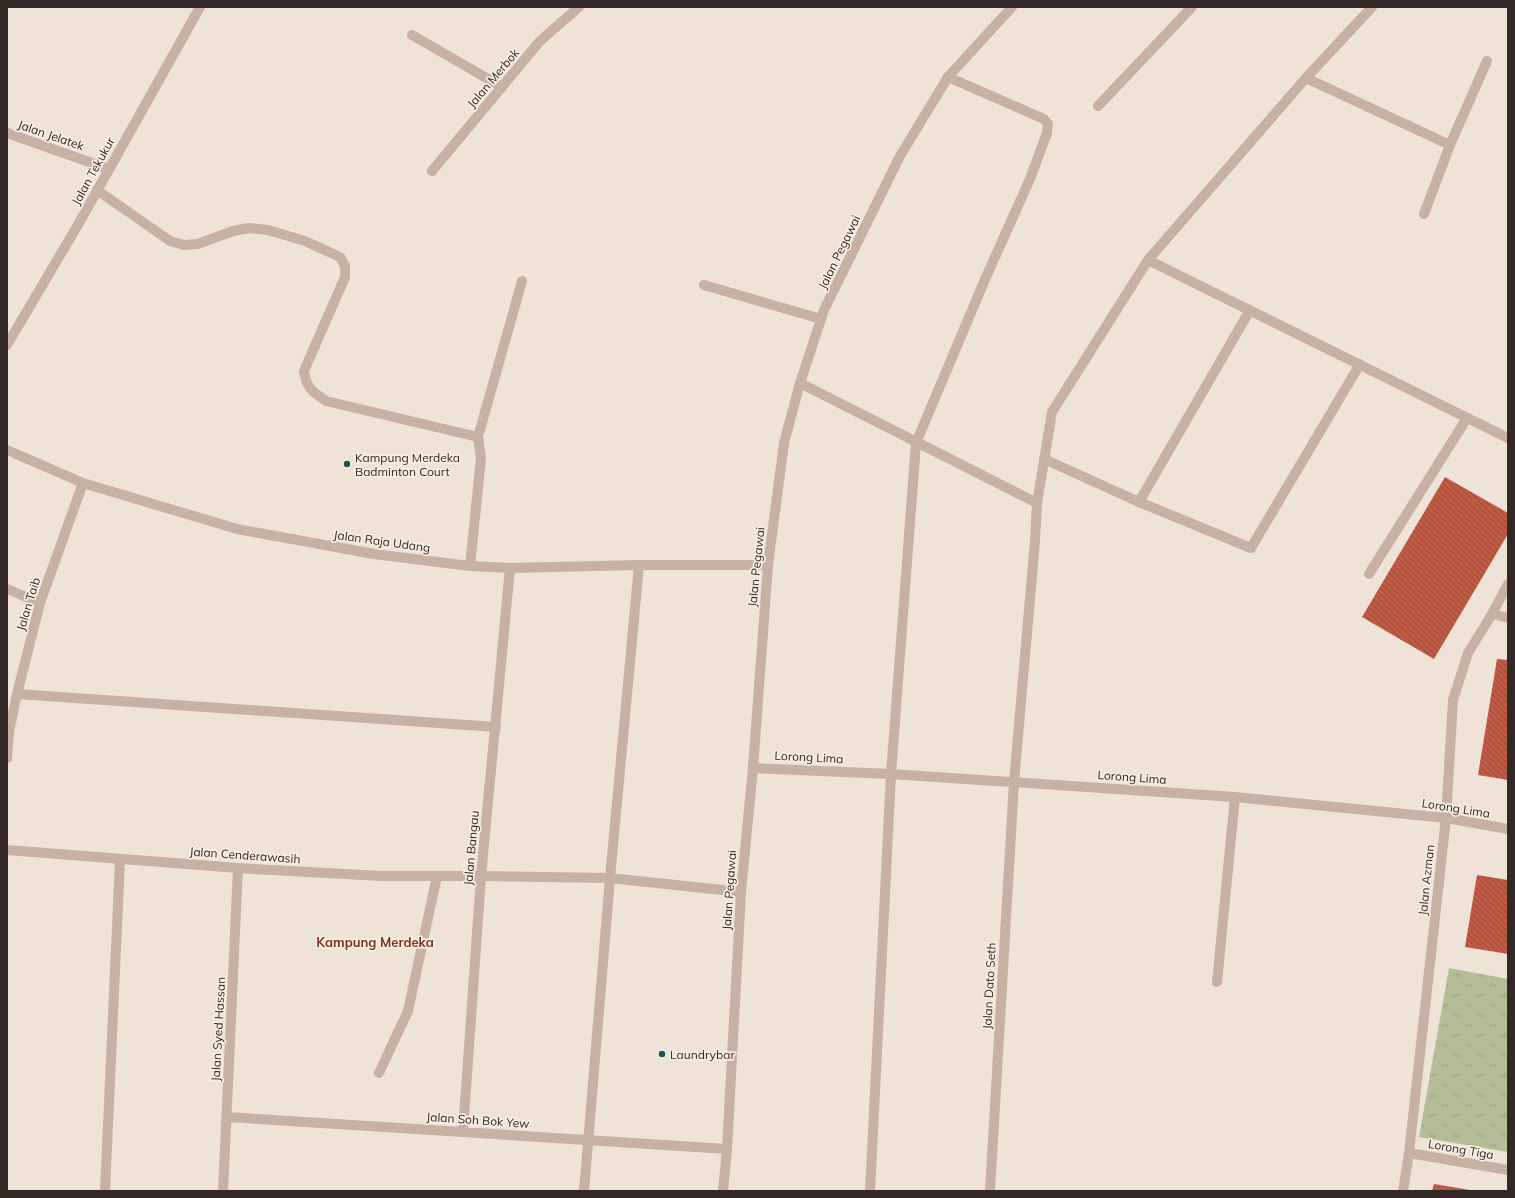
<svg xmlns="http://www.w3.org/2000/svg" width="1515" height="1198" font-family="Mulish,sans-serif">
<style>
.grass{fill:url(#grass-tufts)}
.building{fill:url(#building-back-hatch)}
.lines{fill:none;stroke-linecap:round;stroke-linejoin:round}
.service{stroke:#c7b1a4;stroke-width:10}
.minor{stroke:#c7b1a4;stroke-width:10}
.tertiary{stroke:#c7b1a4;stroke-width:10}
.poi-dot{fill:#1d5252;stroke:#f8ede3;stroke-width:1.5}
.labels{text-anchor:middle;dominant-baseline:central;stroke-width:3.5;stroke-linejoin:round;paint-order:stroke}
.street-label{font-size:12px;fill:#322825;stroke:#f8ede3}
.poi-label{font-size:12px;fill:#322825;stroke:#f8ede3;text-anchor:start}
.neighbourhood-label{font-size:13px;font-weight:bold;fill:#7e3122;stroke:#f8ede3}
</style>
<defs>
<pattern id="grass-tufts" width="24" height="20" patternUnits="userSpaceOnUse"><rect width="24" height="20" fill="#b4bd98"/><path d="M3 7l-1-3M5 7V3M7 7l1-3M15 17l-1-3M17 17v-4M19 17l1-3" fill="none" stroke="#9ba283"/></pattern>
<pattern id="building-back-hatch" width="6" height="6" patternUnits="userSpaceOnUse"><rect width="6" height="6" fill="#c15943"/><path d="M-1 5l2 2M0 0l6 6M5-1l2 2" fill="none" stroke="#9d4a38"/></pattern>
</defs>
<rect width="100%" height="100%" fill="#efe2d7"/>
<path class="grass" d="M 1449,968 L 1508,979 L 1508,1152 L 1419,1137 Z"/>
<path class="building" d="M 1445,477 L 1508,513 L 1508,534 L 1434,659 L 1362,617 Z
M 1497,659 L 1508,660 L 1508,780 L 1478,775 Z
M 1477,875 L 1508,880 L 1508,954 L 1465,947 Z
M 1434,1184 L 1470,1190 L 1470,1191 L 1432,1191 Z"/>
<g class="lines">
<path class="service" d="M 412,35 L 502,87
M 1098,106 L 1192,7
M 97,190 L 170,241 L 184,245 L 198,244 L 233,231 L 249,228 L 268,230 L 305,241 L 340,257 L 345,266 L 345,277 L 304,371 C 306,388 313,392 326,401 L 478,437 L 481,458 L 470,566
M 704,285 L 821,319
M 478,437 L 522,281
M 1044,459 L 1139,502 L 1251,548
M 1369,574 L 1467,418
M 7,589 L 40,603
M 1492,614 L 1508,618
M 17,694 L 496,727
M 481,876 L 610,878 L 741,892
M 379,1073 L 408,1011 L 437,876
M 105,1191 L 120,860
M 584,1191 L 610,878 L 639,565
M 870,1191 L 891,774 L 916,443 L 986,277 L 1030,179 L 1047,133 L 1048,124 L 1044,119 L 948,77"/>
<path class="minor" d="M 1306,78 L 1450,145
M 7,133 L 109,169
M 432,171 L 540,41 L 579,7
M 1424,214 L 1450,145 L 1487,61
M 1148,260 L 1508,438
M 7,345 L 79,223 L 200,7
M 800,383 L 1037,503
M 7,450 L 83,483 L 237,529 L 374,554 L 470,566 L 510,568 L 639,565 L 768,565
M 1139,502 L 1250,310
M 1251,548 L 1360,364
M 7,758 L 9,732 L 17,694 L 40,603 L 83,483
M 753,768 L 891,774 L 1235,797 L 1446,818 L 1508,829
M 7,850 L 238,868 L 381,876 L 481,876
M 1217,982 L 1235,797
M 227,1117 L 727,1149
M 463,1132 L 481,876 L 510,568
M 1409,1153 L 1508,1170
M 223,1191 L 238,868
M 990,1191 L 1014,782 L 1035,541 L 1037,503 L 1052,412 L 1148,260 L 1306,78 L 1372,7
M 1403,1191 L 1409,1153 L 1446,818 L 1453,700 L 1468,653 L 1492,614 L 1508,584"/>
<path class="tertiary" d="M 723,1191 L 727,1149 L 741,892 L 753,768 L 768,565 L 784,443 L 800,383 L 824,310 L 900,156 L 948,77 L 1012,7"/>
</g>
<g class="poi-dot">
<circle cx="347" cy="464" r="4"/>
<circle cx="662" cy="1054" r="4"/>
</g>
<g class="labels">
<g class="street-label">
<text transform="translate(493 78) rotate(-50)">Jalan Merbok</text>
<text transform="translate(51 135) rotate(19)">Jalan Jelatek</text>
<text transform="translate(93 171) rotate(-61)">Jalan Tekukur</text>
<text transform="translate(839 252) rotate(-64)">Jalan Pegawai</text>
<text transform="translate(382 541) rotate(8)">Jalan Raja Udang</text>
<text transform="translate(756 567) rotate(-84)">Jalan Pegawai</text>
<text transform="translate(28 604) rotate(-73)">Jalan Taib</text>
<text transform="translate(809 757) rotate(3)">Lorong Lima</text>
<text transform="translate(1132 777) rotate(4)">Lorong Lima</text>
<text transform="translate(1456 808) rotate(9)">Lorong Lima</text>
<text transform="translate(471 848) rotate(-85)">Jalan Bangau</text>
<text transform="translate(245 855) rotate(4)">Jalan Cenderawasih</text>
<text transform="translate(1426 880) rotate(-84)">Jalan Azman</text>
<text transform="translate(729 890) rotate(-86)">Jalan Pegawai</text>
<text transform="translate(989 986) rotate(-87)">Jalan Dato Seth</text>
<text transform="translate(218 1029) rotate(-87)">Jalan Syed Hassan</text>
<text transform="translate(478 1120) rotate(4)">Jalan Soh Bok Yew</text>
<text transform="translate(1461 1149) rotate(10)">Lorong Tiga</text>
</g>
<g class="poi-label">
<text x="355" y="457">Kampung Merdeka<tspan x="355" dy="14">Badminton Court</tspan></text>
<text x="670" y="1054">Laundrybar</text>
</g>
<g class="neighbourhood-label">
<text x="375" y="942">Kampung Merdeka</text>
</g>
</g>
<rect width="1515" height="1198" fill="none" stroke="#322825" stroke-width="16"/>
</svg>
